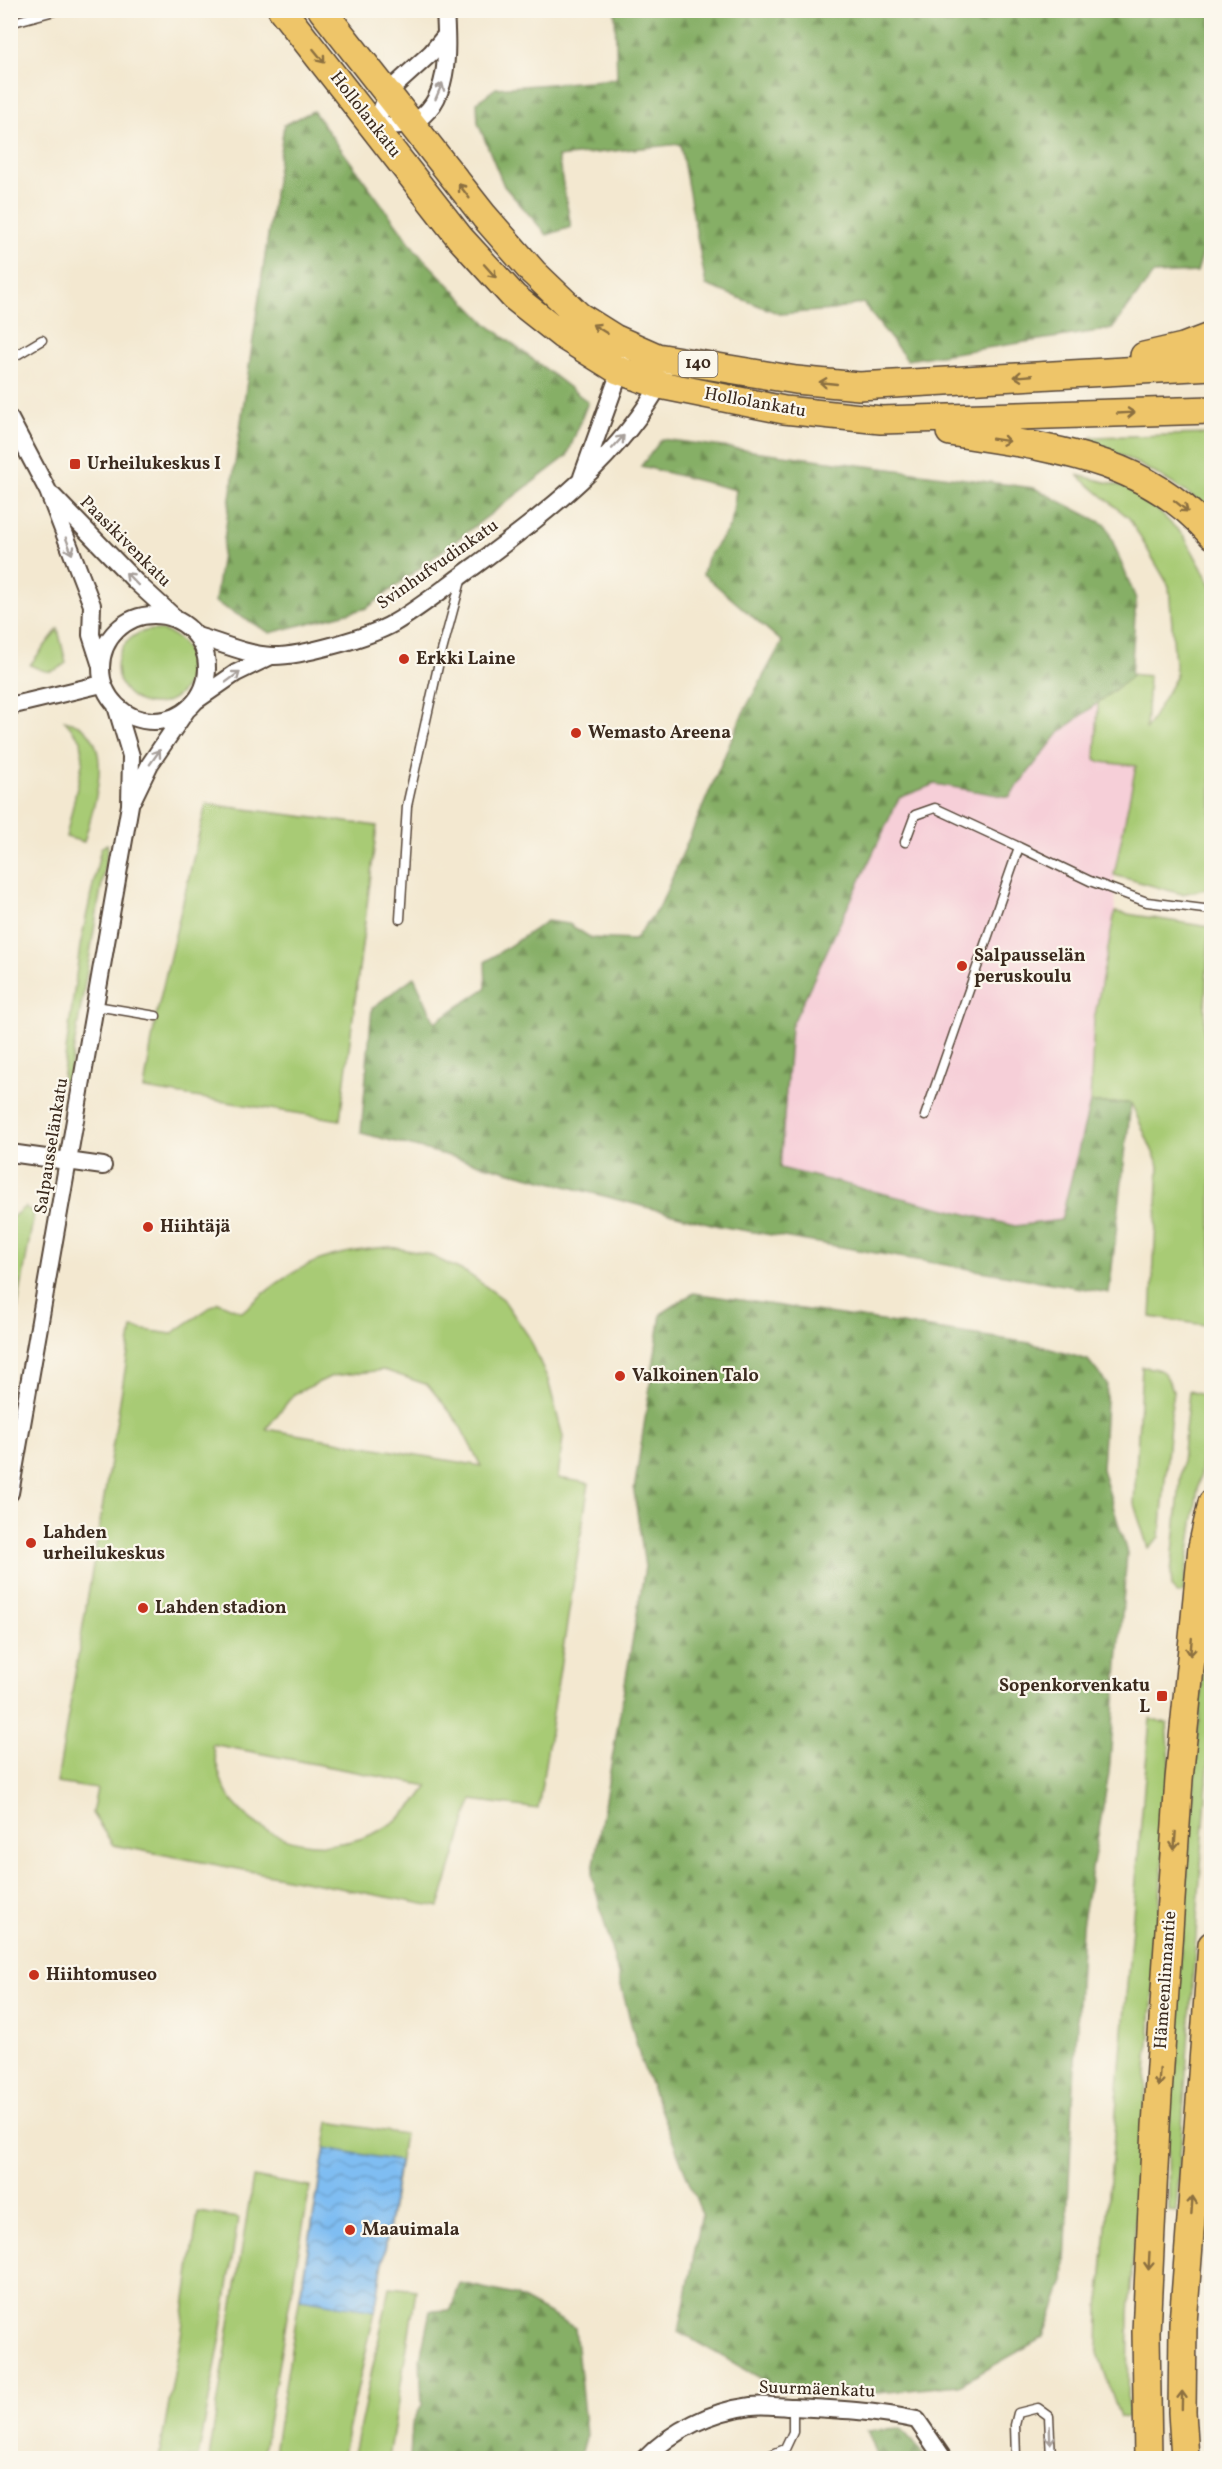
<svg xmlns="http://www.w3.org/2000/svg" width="1222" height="2469" font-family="Vollkorn,serif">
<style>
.built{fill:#f6cfd8}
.green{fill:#a8cb74;stroke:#727a49;stroke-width:1.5;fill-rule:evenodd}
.forest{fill:url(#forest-firs);stroke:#606c42;stroke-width:1.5}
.water{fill:url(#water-waves);stroke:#5d7488;stroke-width:1.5}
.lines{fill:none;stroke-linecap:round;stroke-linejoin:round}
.service-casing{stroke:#574639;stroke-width:11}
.minor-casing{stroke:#574639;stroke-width:20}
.primary-casing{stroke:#574639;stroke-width:30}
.service{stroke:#fff;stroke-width:8}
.minor{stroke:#fff;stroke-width:16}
.primary{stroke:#eec569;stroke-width:27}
.oneway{stroke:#8c7040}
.oneway2{stroke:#a79f9a}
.poi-dot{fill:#c8321e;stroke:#fbf7ec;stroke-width:2}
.labels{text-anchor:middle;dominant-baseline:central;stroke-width:4.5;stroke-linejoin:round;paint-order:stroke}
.shield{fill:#fbf7ec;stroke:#75685c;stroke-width:1.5}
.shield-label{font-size:16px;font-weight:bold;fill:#3b2a1e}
.street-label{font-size:18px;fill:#3b2a1e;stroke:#fbf7ec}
.poi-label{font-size:18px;font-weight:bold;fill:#3b2a1e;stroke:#fbf7ec;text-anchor:start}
</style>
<defs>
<pattern id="forest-firs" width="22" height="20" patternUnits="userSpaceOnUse" patternTransform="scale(1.5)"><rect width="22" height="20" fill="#86af66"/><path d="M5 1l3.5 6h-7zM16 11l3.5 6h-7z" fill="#6f8f53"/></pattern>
<pattern id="water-waves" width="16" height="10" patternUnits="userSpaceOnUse" patternTransform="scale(1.5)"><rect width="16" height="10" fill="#7fbdf2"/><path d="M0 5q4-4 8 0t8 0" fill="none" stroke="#699ac3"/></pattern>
</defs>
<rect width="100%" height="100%" fill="#fbf7ec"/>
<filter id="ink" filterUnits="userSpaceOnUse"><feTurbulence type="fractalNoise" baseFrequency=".0167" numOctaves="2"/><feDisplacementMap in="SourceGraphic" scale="12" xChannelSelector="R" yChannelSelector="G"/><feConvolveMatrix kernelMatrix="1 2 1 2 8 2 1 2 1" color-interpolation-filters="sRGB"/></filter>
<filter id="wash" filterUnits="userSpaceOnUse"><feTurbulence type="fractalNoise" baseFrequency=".008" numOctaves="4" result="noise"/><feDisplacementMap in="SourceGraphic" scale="24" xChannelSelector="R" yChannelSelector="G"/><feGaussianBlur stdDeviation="1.35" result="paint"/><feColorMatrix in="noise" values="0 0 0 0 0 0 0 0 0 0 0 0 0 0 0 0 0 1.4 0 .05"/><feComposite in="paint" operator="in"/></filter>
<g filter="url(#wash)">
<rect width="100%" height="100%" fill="#f3e8d0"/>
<path class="built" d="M 1131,677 L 1141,738 L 1114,875 L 1115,912 L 1094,1020 L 1090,1103 L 1061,1220 L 1015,1226 L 780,1168 L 791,1027 L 899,798 L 935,784 L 1009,797 L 1059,733 Z"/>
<path class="green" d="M 1211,434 L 1211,510 C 1173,481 1135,460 1090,442 L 1092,437 Z
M 1077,475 L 1126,487 L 1151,504 L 1184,536 L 1211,585 L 1211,888 L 1182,894 L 1114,875 L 1136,766 L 1101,762 L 1095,759 L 1100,671 L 1149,676 L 1146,730 L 1176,677 L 1169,586 L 1129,518 Z
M 58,629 L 66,663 C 51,675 47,673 30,665 Z
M117 667a37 37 0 1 1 74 0a37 37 0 1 1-74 0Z
M 64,720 C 121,731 94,805 84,842 L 66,837 L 83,760 L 81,740 Z
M 206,804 L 377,826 L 340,1120 L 144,1089 L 156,1016 Z
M 107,844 L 108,848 L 68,1083 L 62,1081 L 80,946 L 101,848 Z
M 1115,912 L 1209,927 L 1204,1032 L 1212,1061 L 1211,1326 L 1151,1317 L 1159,1166 L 1131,1103 L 1090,1103 L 1094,1020 Z
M 25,1207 L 34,1213 L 11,1346 L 11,1218 Z
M 390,1247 L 427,1254 L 467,1273 L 503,1299 L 529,1337 L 548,1380 L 563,1437 L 558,1478 L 589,1483 L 538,1809 L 472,1800 L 439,1907 L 113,1845 L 92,1813 L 97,1789 L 57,1783 L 132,1328 L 171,1334 L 218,1302 L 242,1312 C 294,1266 321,1252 390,1247 ZM 384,1370 L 428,1385 L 458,1422 L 481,1466 L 266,1429 L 294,1394 L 332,1376 ZM 212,1745 L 212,1744 L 428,1786 C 384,1856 285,1866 232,1801 C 220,1785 217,1764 212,1745 Z
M 1142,1367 C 1163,1368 1165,1371 1173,1390 L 1160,1537 L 1148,1548 L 1134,1504 Z
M 1189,1391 L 1211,1398 L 1183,1593 L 1177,1594 L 1172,1588 L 1171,1574 Z
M 1207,1619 L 1212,1619 L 1211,1726 L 1176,2212 L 1169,2211 L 1168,2145 L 1171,2073 Z
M 1150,1719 L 1167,1723 L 1170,1762 L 1129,2314 L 1128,2418 L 1120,2417 L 1098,2353 L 1099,2308 Z
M 329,2122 L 404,2134 L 375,2311 L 342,2458 L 273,2458 Z
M 253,2177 L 310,2187 L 262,2458 L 209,2458 Z
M 198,2212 L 238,2218 L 220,2342 L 198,2458 L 159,2458 L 181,2336 Z
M 390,2287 L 416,2290 L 389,2458 L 353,2458 Z"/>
<path class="forest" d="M 615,11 L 1211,11 L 1211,226 L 1197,272 L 1153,274 L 1112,329 L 907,360 L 863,303 L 833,310 L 780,314 L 706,285 L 680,144 L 558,157 L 571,227 L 547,235 L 504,186 L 478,123 L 477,102 L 496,88 L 617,79 Z
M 313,111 L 416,251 L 488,325 L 588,402 L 567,456 L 367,608 L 270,633 L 215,602 L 284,125 Z
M 662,439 L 1034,488 L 1106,525 L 1136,599 L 1131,677 L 1059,733 L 1009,797 L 935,784 L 899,798 L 791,1027 L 780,1168 L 1015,1226 L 1061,1220 L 1090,1103 L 1131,1103 L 1109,1293 L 719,1226 L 361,1133 L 372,1008 L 414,977 L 435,1022 L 486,988 L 485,962 L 547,921 L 569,924 L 591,938 L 634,940 L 660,906 L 743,713 L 782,642 L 703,574 L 707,558 L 731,525 L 736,490 L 641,466 Z
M 693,1293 L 1030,1343 L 1088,1360 L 1107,1384 L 1102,1469 L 1127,1553 L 1109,1773 L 1082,1926 L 1064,2281 L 1044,2337 L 959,2385 L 878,2393 L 785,2392 L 679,2332 L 702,2214 L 641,2061 L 592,1876 L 645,1567 L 634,1491 L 661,1314 Z
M 460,2283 L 515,2295 L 575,2328 L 586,2435 L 579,2458 L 410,2458 L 412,2424 L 422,2405 L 420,2359 L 430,2311 L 451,2310 Z
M 901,2428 L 926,2458 L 878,2458 L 867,2430 Z"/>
<path class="water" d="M 325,2148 L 399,2161 L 375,2311 L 300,2299 Z"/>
</g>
<g filter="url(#ink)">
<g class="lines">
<defs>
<path id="service" d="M 10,23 L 58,10
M 10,359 L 42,340
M 905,842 L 915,815 L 935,808 L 1019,847
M 400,919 L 407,806 L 439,662 L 462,577
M 96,1006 L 156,1016
M 925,1116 L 1019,847 L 1090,881 L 1147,902 L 1212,910
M 763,2458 L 785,2449 L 793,2432 L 793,2407
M 1016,2458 L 1015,2425 L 1018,2413 L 1038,2408 L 1049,2416 L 1051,2458"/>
<path id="minor" d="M 445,10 C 447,47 452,102 413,122 C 403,127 386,125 375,127 L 388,92 L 431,53 L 446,35
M 10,419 L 48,491 L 92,605 L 91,635 L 100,663
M 582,477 L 623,363
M 53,496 L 136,582 L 173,616
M101 668a53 53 0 1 1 106 0a53 53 0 1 1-106 0Z
M 197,636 C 221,643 247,655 272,656 C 299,657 370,637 394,623 C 423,606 449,584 476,565 C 547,512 621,457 664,377
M 197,700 L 236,673 L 271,656
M 10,706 L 102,684
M 133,799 L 150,764 L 186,711
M 10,1153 L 103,1166
M 10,1493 L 130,805 L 131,756 L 116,706
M 646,2458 C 672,2430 713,2411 751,2406 C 765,2404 780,2407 793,2407 C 836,2409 876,2411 917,2420 L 943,2458"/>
<path id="primary" d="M 282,10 L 460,238 L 514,297 L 562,335 L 618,370 L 660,385 L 784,410 L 881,420 L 1212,410
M 322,10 L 484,216 L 533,272 L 579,316 L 614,338 L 657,357 L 796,380 L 859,386 L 1212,366
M 1144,356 L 1183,347 L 1212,336
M 950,432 C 1047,448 1143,455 1212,535
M 1148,2458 L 1146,2332 L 1156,2126 L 1179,1779 L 1202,1547 L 1212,1503
M 1185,2458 L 1182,2412 L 1183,2323 L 1212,1945"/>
</defs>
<use href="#service" class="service-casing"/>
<use href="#minor" class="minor-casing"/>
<use href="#primary" class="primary-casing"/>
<use href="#service" class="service"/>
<use href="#minor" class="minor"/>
<use href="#primary" class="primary"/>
</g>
<defs><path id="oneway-shaft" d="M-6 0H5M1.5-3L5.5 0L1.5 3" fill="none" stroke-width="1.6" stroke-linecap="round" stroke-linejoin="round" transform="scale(1.5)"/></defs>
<g class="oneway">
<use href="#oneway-shaft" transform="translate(319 56) rotate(51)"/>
<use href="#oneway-shaft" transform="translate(464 191) rotate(-127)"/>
<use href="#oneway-shaft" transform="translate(490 271) rotate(48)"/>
<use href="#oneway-shaft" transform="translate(600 329) rotate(-148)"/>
<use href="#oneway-shaft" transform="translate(1023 376) rotate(175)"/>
<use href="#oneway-shaft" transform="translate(828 383) rotate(-174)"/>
<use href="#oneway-shaft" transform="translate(1126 413) rotate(-3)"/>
<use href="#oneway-shaft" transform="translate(1001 440) rotate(9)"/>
<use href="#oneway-shaft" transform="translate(1181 506) rotate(39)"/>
<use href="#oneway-shaft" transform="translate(1191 1647) rotate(95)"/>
<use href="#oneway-shaft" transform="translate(1175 1841) rotate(94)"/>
<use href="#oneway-shaft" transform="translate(1159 2078) rotate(94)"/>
<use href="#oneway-shaft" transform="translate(1192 2205) rotate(-86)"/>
<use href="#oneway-shaft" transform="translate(1149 2261) rotate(93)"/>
<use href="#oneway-shaft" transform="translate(1182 2400) rotate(-89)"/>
</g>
<g class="oneway2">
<use href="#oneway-shaft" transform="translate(439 91) rotate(-67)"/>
<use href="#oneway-shaft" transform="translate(618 442) rotate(-48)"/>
<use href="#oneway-shaft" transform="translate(69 546) rotate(69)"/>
<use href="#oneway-shaft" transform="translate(132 579) rotate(-134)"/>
<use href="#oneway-shaft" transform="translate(233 677) rotate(-37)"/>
<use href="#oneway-shaft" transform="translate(155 757) rotate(-55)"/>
<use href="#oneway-shaft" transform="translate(1050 2435) rotate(88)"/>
</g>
</g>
<g class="poi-dot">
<rect x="69" y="458" width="12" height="12" rx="3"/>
<circle cx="404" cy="659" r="6"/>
<circle cx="576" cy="733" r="6"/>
<circle cx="962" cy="966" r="6"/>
<circle cx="148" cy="1227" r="6"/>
<circle cx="620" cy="1376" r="6"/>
<circle cx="31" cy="1543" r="6"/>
<circle cx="143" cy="1608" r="6"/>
<rect x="1156" y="1690" width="12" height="12" rx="3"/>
<circle cx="34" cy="1975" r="6"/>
<circle cx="350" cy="2230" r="6"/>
</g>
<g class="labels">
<rect class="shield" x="678.5" y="351" width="39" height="26" rx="4.5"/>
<g class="shield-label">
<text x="698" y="364">140</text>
</g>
<g class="street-label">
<text transform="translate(365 115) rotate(52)">Hollolankatu</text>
<text transform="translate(755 403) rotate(10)">Hollolankatu</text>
<text transform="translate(125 542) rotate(45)">Paasikivenkatu</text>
<text transform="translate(438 565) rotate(-35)">Svinhufvudinkatu</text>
<text transform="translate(52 1146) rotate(-81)">Salpausselänkatu</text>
<text transform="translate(1166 1980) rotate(-86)">Hämeenlinnantie</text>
<text transform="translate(817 2390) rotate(2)">Suurmäenkatu</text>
</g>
<g class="poi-label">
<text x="87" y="464">Urheilukeskus I</text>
<text x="416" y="659">Erkki Laine</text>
<text x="588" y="733">Wemasto Areena</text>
<text x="974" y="956">Salpausselän<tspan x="974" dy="21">peruskoulu</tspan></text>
<text x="160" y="1227">Hiihtäjä</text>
<text x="632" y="1376">Valkoinen Talo</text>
<text x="43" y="1533">Lahden<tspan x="43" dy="21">urheilukeskus</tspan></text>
<text x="155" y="1608">Lahden stadion</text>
<text x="1150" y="1686" text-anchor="end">Sopenkorvenkatu<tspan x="1150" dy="21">L</tspan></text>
<text x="46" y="1975">Hiihtomuseo</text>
<text x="362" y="2230">Maauimala</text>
</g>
</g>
<rect width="1222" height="2469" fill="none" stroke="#fbf7ec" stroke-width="36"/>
</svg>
